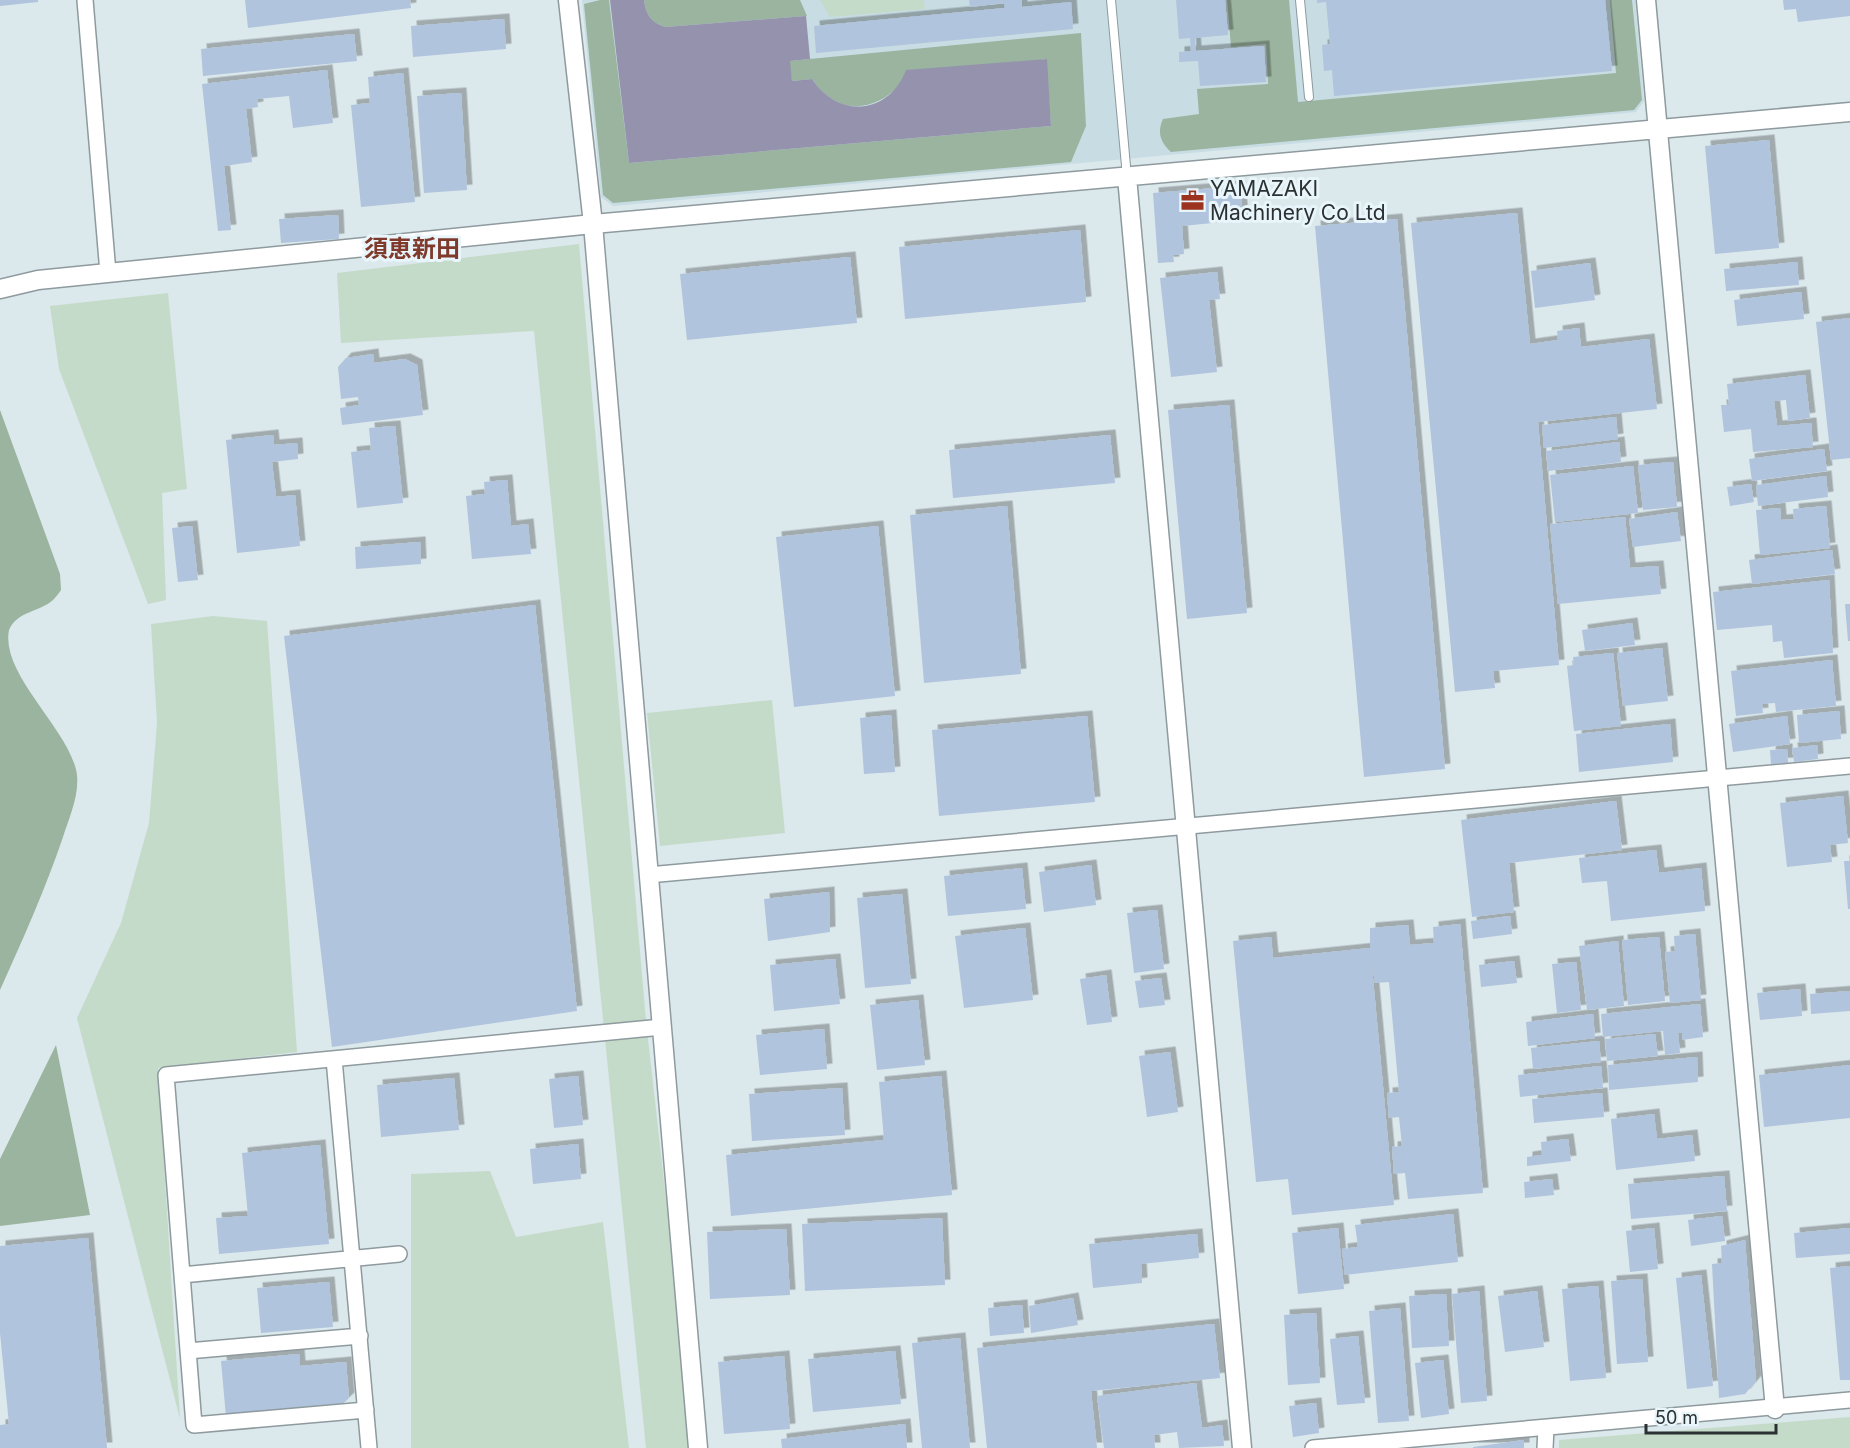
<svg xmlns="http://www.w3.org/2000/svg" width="1850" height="1448" font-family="Inter,'Noto Sans JP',sans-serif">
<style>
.built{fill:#c7dce3}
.green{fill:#c5dbc9}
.forest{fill:#9ab49f}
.water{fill:#9492ad}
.building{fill:#b1c4dd;filter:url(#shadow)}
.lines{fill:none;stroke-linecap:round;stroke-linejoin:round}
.service-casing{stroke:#8e9a9e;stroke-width:10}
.minor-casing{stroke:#8e9a9e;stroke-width:18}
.tertiary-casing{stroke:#8e9a9e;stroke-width:21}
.service{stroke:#fff;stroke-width:8}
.minor{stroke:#fff;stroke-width:15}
.tertiary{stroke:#fff;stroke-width:18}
.labels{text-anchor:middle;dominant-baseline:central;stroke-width:6;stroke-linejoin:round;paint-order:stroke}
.poi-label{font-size:21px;fill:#2b3032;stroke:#e8f5fa;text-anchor:start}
.quarter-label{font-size:24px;font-weight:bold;fill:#803a2c;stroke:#e8f5fa}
</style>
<defs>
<filter id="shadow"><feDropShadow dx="5.5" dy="-5.5" stdDeviation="0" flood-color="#0004"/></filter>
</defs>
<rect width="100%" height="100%" fill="#dbe8ec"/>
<path class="built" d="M 582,0 L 1635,0 L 1644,101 L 1636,112 L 613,206 L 601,197 Z"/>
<path class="green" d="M 820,0 L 924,0 L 925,9 L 830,17 Z
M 579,244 L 646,1021 L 694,1448 L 646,1448 L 534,331 L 341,343 L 337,273 Z
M 168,293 L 187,489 L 162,493 L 166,600 L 148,604 L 59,369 L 50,306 Z
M 213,616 L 267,621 L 297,1052 L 158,1068 L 180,1419 L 77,1018 L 121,923 L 149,823 L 157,723 L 151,624 Z
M 772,700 L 785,833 L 660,846 L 647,713 Z
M 490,1171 L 516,1237 L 603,1222 L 629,1448 L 411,1448 L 411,1174 Z
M 1850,1417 L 1850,1448 L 1559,1448 L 1559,1440 Z"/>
<path class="forest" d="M 600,0 L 609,0 L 629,163 L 1051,126 L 1046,59 L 900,85 C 872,114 835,114 812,79 L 792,81 L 789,61 L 1081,33 L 1086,126 L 1071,162 L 613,203 L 603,195 L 584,4 Z
M 644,0 L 800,0 L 807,16 L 665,27 C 651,22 646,15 644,0 Z
M 1227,0 L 1289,0 L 1298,102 L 1616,73 L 1610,0 L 1632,0 L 1642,100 L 1634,110 L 1171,152 C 1160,142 1157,132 1163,119 L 1199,114 L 1197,89 L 1268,84 L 1266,44 L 1231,47 Z
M 0,410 L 60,574 L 61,590 C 59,593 56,597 53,600 C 40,612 17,611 9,630 C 0,675 71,730 77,775 C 79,797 69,818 63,837 C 45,890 23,939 0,990 Z
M 56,1045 L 90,1215 L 0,1226 L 0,1159 Z"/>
<path class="water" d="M 610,0 L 644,0 C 646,15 651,22 665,27 L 806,16 L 810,59 L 790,61 L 792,81 L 812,79 C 838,119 889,115 906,70 L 1047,59 L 1051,126 L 629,163 Z"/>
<path class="building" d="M 0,0 L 38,0 L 38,2 L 0,6 Z
M 245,0 L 410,0 L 411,8 L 248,28 Z
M 969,0 L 1022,0 L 1022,7 L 1071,2 L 1073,29 L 816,53 L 814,26 L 1005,8 L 1004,3 L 970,7 Z
M 1176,0 L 1225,0 L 1228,35 L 1195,38 L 1196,51 L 1264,46 L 1266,82 L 1200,86 L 1198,61 L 1179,62 L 1179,52 L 1191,51 L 1190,38 L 1179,39 Z
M 1317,0 L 1605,0 L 1612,71 L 1334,96 L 1332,70 L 1324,71 L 1322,45 L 1330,44 L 1326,2 L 1317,3 Z
M 1783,0 L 1850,0 L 1850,16 L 1798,22 L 1796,9 L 1784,10 Z
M 504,19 L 506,49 L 413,57 L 411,26 Z
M 354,34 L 357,61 L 203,76 L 201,49 Z
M 327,70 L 333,123 L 293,128 L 289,96 L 257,99 L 258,107 L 246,109 L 252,162 L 224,166 L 231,230 L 218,231 L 202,84 Z
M 403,73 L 415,202 L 361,207 L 351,105 L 370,103 L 368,77 Z
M 461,93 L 467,190 L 424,193 L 417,96 Z
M 1769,140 L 1779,248 L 1715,254 L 1705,146 Z
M 1240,186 L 1243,220 L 1182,226 L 1184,254 L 1173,255 L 1174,262 L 1158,263 L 1153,193 Z
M 1517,213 L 1530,344 L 1558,340 L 1557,331 L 1579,328 L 1581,347 L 1649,339 L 1657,409 L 1538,422 L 1559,665 L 1493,671 L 1495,688 L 1455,692 L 1411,223 Z
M 338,215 L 339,239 L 281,243 L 279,219 Z
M 1397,219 L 1445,769 L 1364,777 L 1315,226 Z
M 1080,230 L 1086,302 L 905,319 L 899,247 Z
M 850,257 L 857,323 L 687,340 L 680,274 Z
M 1797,262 L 1799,285 L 1726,291 L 1724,269 Z
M 1590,263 L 1595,300 L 1535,308 L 1531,271 Z
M 1217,272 L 1220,299 L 1209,300 L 1217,372 L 1171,377 L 1160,278 Z
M 1801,292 L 1804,319 L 1737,326 L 1734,300 Z
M 1850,318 L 1850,458 L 1831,460 L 1816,322 Z
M 373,354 L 374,363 L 405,359 L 417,365 L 423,415 L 342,425 L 340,408 L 359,405 L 358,397 L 341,399 L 338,367 L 346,358 Z
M 1805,375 L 1810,418 L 1788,421 L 1786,400 L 1774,401 L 1777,426 L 1811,423 L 1813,447 L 1753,452 L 1751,429 L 1724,432 L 1721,405 L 1729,405 L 1727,384 Z
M 1229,405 L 1247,613 L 1187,619 L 1168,410 Z
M 1616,417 L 1618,439 L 1544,448 L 1542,425 Z
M 395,426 L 403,503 L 357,508 L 351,452 L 371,450 L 369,428 Z
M 273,435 L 274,445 L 297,443 L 298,459 L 272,462 L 276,497 L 295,495 L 300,546 L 237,553 L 226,440 Z
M 1110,435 L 1115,483 L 953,498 L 949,450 Z
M 1619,442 L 1621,462 L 1548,471 L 1546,451 Z
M 1824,449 L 1827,471 L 1752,481 L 1749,459 Z
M 1673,462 L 1677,507 L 1643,510 L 1638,465 Z
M 1633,466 L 1638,513 L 1555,522 L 1550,475 Z
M 1826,476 L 1828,497 L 1758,506 L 1756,485 Z
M 507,480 L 511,526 L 528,524 L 531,554 L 472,559 L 466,496 L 485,494 L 484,482 Z
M 1751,484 L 1754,502 L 1730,506 L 1727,487 Z
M 1007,506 L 1021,674 L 924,683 L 910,515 Z
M 1826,506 L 1830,548 L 1760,555 L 1756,510 L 1780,508 L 1781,520 L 1794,519 L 1793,509 Z
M 1677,512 L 1681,541 L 1633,547 L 1629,519 Z
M 1625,517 L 1630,568 L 1658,566 L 1661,594 L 1558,604 L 1550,524 Z
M 192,526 L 198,580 L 178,582 L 172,528 Z
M 878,526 L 895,696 L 794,707 L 776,537 Z
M 420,542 L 421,564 L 356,569 L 355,547 Z
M 1832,550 L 1835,574 L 1752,584 L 1749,560 Z
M 1829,580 L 1833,653 L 1784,658 L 1782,641 L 1773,642 L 1772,625 L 1717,630 L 1713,592 Z
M 1845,604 L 1850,604 L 1850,641 L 1848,641 Z
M 535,605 L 577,1011 L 332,1047 L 284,636 Z
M 1632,623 L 1635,645 L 1585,651 L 1582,630 Z
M 1662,648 L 1668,701 L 1623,706 L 1617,653 Z
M 1613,653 L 1621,726 L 1574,731 L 1567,666 L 1574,665 L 1573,657 Z
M 1832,660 L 1836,706 L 1776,712 L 1775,703 L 1762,704 L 1763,713 L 1736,716 L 1731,671 Z
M 1839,711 L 1841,739 L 1799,743 L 1797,715 Z
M 891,715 L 895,772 L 864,774 L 860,718 Z
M 1087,716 L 1095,802 L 939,816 L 932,730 Z
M 1787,716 L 1790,744 L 1733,752 L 1729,724 Z
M 1670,724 L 1673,762 L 1579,772 L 1576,734 Z
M 1817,745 L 1818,759 L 1794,762 L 1792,748 Z
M 1787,749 L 1788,763 L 1771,764 L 1770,750 Z
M 1843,796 L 1848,843 L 1830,845 L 1832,862 L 1787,867 L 1780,803 Z
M 1616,801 L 1622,850 L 1509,863 L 1514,912 L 1472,917 L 1461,820 Z
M 1656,850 L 1659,873 L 1701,868 L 1705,911 L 1611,921 L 1607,881 L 1582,883 L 1579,858 Z
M 1844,861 L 1850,861 L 1850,909 L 1848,909 Z
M 1091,865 L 1096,905 L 1044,912 L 1039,872 Z
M 1022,868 L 1026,909 L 948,916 L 944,876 Z
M 829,892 L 830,932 L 768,941 L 764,899 Z
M 902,894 L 911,984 L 865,988 L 857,898 Z
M 1157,910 L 1164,969 L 1134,973 L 1127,913 Z
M 1510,916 L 1512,934 L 1473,939 L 1471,921 Z
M 1460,924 L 1483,1193 L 1408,1199 L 1405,1173 L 1394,1174 L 1392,1147 L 1402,1146 L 1399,1117 L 1389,1118 L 1387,1093 L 1399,1092 L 1389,982 L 1375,983 L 1371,957 L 1394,1205 L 1292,1215 L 1288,1179 L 1256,1182 L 1233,941 L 1271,937 L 1273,958 L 1370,948 L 1370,928 L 1408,925 L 1410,945 L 1434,943 L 1433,927 Z
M 1025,928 L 1033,1000 L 964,1008 L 955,936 Z
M 1695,934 L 1701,1000 L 1670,1003 L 1665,952 L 1675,951 L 1674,936 Z
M 1659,937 L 1665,1001 L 1628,1005 L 1622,940 Z
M 1618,941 L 1624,1006 L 1587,1010 L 1579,946 Z
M 835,959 L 840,1004 L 774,1011 L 770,965 Z
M 1514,961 L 1517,983 L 1481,987 L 1479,965 Z
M 1576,962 L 1581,1010 L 1557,1013 L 1552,964 Z
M 1106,975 L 1112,1022 L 1087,1025 L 1080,979 Z
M 1161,978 L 1165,1005 L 1139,1008 L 1135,981 Z
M 1800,989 L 1802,1016 L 1760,1020 L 1757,993 Z
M 1850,991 L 1850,1011 L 1811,1014 L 1810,994 Z
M 918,1000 L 925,1065 L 877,1070 L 870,1005 Z
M 1700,1004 L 1703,1037 L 1682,1040 L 1682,1033 L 1678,1033 L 1680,1053 L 1665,1055 L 1663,1031 L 1603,1037 L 1601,1014 Z
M 1593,1014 L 1595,1038 L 1528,1046 L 1526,1022 Z
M 824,1029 L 827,1069 L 760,1075 L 756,1035 Z
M 1655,1034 L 1658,1056 L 1607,1061 L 1605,1039 Z
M 1599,1041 L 1601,1062 L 1533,1069 L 1531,1048 Z
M 1170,1052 L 1178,1112 L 1147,1117 L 1139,1056 Z
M 1697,1057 L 1698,1082 L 1609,1090 L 1608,1065 Z
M 1850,1065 L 1850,1118 L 1764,1127 L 1759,1075 Z
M 1601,1066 L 1603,1088 L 1520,1097 L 1518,1075 Z
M 578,1076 L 583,1125 L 554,1128 L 549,1079 Z
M 941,1076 L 952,1195 L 731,1216 L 726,1155 L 884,1140 L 879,1082 Z
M 454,1078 L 459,1130 L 381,1137 L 377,1085 Z
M 842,1088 L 845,1135 L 752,1141 L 749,1094 Z
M 1602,1093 L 1604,1117 L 1534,1123 L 1532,1099 Z
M 1654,1114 L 1657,1139 L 1692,1135 L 1695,1161 L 1616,1170 L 1611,1119 Z
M 1568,1139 L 1571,1161 L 1527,1166 L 1527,1157 L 1542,1155 L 1541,1142 Z
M 578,1144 L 581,1179 L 533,1184 L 530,1149 Z
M 320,1145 L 329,1244 L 219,1254 L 216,1218 L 248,1216 L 242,1153 Z
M 1724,1176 L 1727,1211 L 1631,1219 L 1628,1184 Z
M 1552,1179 L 1554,1195 L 1525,1198 L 1524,1182 Z
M 1453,1214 L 1458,1262 L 1345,1275 L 1342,1249 L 1358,1247 L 1355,1225 Z
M 1722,1216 L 1725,1241 L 1691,1246 L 1688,1220 Z
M 942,1218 L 945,1285 L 805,1291 L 802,1224 Z
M 1338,1228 L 1344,1289 L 1298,1294 L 1292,1233 Z
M 1654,1228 L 1658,1269 L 1630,1272 L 1626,1231 Z
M 1850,1228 L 1850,1254 L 1796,1258 L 1794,1233 Z
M 786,1229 L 790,1295 L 710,1299 L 707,1232 Z
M 1197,1234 L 1199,1258 L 1141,1264 L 1142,1283 L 1093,1288 L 1089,1244 Z
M 88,1238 L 107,1448 L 0,1448 L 0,1425 L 9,1424 L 0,1333 L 0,1246 Z
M 1745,1240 L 1756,1381 L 1745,1394 L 1719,1398 L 1712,1264 L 1722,1263 L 1721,1246 Z
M 1850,1266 L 1850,1380 L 1840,1380 L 1830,1268 Z
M 1701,1275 L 1713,1386 L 1687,1389 L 1676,1278 Z
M 1642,1279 L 1648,1362 L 1617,1364 L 1611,1281 Z
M 329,1282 L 333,1327 L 261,1333 L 257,1288 Z
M 1598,1286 L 1606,1378 L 1570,1381 L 1562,1289 Z
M 1479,1291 L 1487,1401 L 1461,1403 L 1452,1294 Z
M 1537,1291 L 1544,1347 L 1505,1352 L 1498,1296 Z
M 1446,1294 L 1449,1346 L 1412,1348 L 1409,1296 Z
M 1073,1298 L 1078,1325 L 1031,1333 L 1029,1306 Z
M 1022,1305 L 1024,1333 L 990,1336 L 988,1308 Z
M 1400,1308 L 1409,1421 L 1378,1423 L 1369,1311 Z
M 1316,1313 L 1320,1383 L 1288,1385 L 1284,1315 Z
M 1214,1324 L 1220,1378 L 1091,1391 L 1097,1448 L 987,1448 L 977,1348 Z
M 1358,1336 L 1365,1403 L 1337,1405 L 1330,1339 Z
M 960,1338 L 970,1448 L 922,1448 L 912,1343 Z
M 895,1351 L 901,1404 L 813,1412 L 808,1359 Z
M 299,1354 L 300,1366 L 346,1362 L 349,1398 L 339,1407 L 226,1417 L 221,1361 Z
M 784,1356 L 790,1429 L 724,1434 L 718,1362 Z
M 1443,1360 L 1449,1414 L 1421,1418 L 1415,1363 Z
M 1196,1383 L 1202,1428 L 1222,1425 L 1224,1446 L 1179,1448 L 1177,1432 L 1154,1435 L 1155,1448 L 1104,1448 L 1097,1396 Z
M 1316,1403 L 1319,1433 L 1293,1437 L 1289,1406 Z
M 905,1424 L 907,1448 L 782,1448 L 781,1439 Z
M 1524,1440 L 1524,1448 L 1473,1448 L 1473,1447 Z"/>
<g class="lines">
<defs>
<path id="service" d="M 1111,0 L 1127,177
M 1300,0 L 1309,97"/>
<path id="minor" d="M 85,0 L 108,273
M 648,875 L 1850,766
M 334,1059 L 369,1448
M 182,1275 L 399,1254
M 188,1351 L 360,1336
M 366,1410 L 194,1425 L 166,1075 L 662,1027
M 1313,1448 L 1850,1400
M 1545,1448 L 1546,1428"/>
<path id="tertiary" d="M 568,0 L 593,224 L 698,1448
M 1646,0 L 1775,1409
M 1127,177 L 1242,1448
M 0,289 L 38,280 L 593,224 L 1850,112"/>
</defs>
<use href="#service" class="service-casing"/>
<use href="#minor" class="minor-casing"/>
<use href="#tertiary" class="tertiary-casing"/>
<use href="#service" class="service"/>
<use href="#minor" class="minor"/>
<use href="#tertiary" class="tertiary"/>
</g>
<defs>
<symbol id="office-bare" viewBox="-9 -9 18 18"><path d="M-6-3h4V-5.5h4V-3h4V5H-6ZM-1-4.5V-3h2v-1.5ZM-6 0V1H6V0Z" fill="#9c331f" stroke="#e8f5fa" stroke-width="2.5" paint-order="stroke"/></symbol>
</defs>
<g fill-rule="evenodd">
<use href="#office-bare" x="1176" y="184" width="33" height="33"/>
</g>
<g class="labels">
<g class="poi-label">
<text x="1210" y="188">YAMAZAKI<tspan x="1210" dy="24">Machinery Co Ltd</tspan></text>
</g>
<g class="quarter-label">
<text x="412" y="248">須恵新田</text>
</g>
</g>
<path d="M1646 1424v9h130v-9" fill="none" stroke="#2b3032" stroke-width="3"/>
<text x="1655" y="1424" font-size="18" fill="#2b3032" stroke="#e8f5fa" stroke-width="4.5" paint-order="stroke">50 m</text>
</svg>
